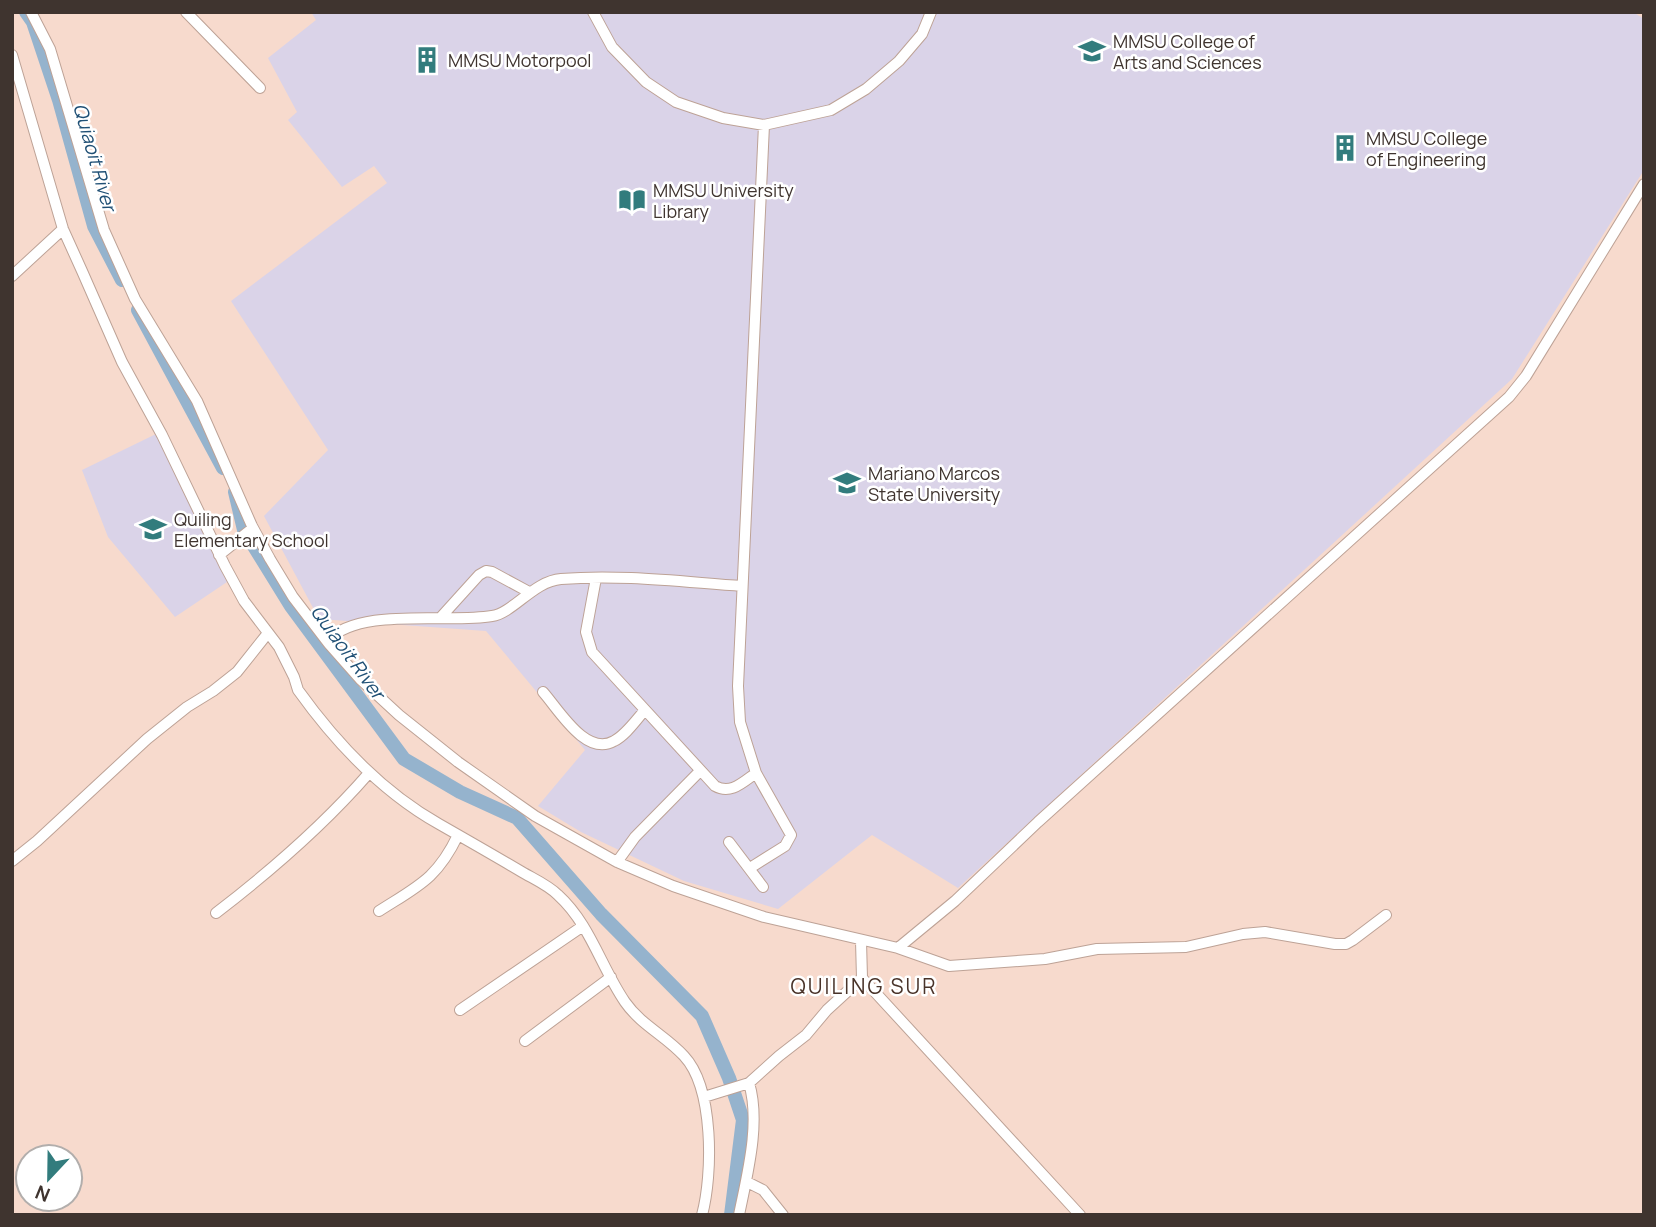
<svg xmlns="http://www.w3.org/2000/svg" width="1656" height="1227" font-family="Manrope,sans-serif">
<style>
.education{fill:#dad3e8}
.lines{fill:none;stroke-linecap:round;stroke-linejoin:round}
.river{stroke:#95b3cd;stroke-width:14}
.minor-casing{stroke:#bda296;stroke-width:12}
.minor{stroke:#fff;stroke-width:10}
.labels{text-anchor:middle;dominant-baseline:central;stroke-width:5;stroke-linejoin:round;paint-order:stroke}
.poi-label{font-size:18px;fill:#3f342f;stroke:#fff;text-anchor:start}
.water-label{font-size:19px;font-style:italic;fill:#205075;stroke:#fff}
.quarter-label{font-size:21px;letter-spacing:2px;fill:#493329;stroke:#fff}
</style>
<rect width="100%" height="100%" fill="#f7dacd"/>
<path class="education" d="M 311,12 L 1633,12 L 1644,19 L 1644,170 L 1512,379 L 958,888 L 872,835 L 778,909 L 684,881 L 581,832 L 538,806 L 585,750 L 486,631 L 319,619 L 264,516 L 328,450 L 231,301 L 387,183 L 374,166 L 342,187 L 288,120 L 297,112 L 268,58 L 316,20 Z
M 156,434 L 227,582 L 175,617 L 108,537 L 82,470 Z"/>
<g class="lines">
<path class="river" d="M 26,12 L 33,22 L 59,100 L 94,226 L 122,280
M 138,310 L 223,468
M 235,492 L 244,530 L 291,606 L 404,759 L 460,792 L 517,818 L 601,914 L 702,1016 L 729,1078 L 743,1120 L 731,1215"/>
<defs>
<path id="minor" d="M 31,12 L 50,49 L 104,230 L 135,299 L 197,401 L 252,526 L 270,559 L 293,597 L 329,644 L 360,679 L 399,715 L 458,762 L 535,816 L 617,862 L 673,886 L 764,917 L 898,948 L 949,966 L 1045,959 L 1097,949 L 1186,947 L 1243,934 L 1265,932 L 1335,944 L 1346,944 L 1353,940 L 1386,915
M 186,12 L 260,88
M 593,12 L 612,47 L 646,82 L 676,102 L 723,118 L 764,125 L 831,110 L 866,89 L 899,61 L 922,34 L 931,12
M 12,55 L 63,229 L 82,271 L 122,362 L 162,435 L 225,566 L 244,601 L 279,647 L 294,677 L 298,690 C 336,743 382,792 439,824 C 467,840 495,856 522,872 C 534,879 548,885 558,895 C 590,924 601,967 625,1002 C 641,1025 666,1036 684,1056 C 714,1088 713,1174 702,1215
M 12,276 L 63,229
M 219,555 L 253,528
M 596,578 L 586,632 L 592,652 L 715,786 C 731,795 743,782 756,773
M 441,617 L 479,575 L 486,571 L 492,572 L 529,592
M 327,641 C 360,606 447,624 492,616 C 513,613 534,581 561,579 C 621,574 683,582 742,586
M 543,692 C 559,710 586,757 614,741 C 626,735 636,720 645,710
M 729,842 L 763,887
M 12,861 L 37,841 L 147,739 L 187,707 L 213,691 L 237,672 L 268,633
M 617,862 L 635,837 L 700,771
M 750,868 L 785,846 L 791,835 L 756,773 L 740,722 L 738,686 L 764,125
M 379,911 C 418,886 437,879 458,835
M 216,913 C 272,870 323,826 369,773
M 861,941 L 862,978 L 1080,1215
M 898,948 L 955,901 L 1038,822 L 1509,397 L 1526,376 L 1644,184
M 460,1010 L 583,926
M 525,1041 L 611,977
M 704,1097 L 749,1083 L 779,1056 L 806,1035 L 827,1010 L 862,978
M 747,1182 L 763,1190 L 783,1215
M 739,1215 C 747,1175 761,1123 749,1083"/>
</defs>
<use href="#minor" class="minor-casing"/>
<use href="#minor" class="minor"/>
</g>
<defs>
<symbol id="university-bare" viewBox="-9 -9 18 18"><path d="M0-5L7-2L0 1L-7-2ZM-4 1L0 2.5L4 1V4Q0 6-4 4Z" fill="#327c7d" stroke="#fff" stroke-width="2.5" paint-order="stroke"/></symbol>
<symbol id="building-bare" viewBox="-9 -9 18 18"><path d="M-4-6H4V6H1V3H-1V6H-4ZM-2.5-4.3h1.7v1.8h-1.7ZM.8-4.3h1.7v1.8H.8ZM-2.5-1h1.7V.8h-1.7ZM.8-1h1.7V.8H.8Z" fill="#327c7d" stroke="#fff" stroke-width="2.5" paint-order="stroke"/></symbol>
<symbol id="library-bare" viewBox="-9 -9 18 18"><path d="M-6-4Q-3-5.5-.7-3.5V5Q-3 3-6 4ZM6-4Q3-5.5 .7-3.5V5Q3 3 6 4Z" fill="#327c7d" stroke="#fff" stroke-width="2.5" paint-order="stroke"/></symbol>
<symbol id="school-bare" viewBox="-9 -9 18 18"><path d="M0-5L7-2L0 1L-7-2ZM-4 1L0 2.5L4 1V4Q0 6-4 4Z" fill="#327c7d" stroke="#fff" stroke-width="2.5" paint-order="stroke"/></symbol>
</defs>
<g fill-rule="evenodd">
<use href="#university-bare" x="1073" y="32" width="38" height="38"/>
<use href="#building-bare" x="408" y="41" width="38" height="38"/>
<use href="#building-bare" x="1326" y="129" width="38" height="38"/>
<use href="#library-bare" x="613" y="181" width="38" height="38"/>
<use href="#university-bare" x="828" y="464" width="38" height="38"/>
<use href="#school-bare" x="134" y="510" width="38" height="38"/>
</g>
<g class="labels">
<g class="poi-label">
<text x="1113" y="41">MMSU College of<tspan x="1113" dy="21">Arts and Sciences</tspan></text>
<text x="448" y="60">MMSU Motorpool</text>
<text x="1366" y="138">MMSU College<tspan x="1366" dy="21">of Engineering</tspan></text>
<text x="653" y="190">MMSU University<tspan x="653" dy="21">Library</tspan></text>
<text x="868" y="473">Mariano Marcos<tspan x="868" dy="21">State University</tspan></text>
<text x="174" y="519">Quiling<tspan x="174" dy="21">Elementary School</tspan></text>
</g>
<g class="water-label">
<text transform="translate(95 157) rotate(74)">Quiaoit River</text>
<text transform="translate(348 652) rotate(54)">Quiaoit River</text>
</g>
<g class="quarter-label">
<text x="864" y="986">QUILING SUR</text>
</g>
</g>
<rect width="1656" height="1227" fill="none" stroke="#3f342f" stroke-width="28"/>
<g transform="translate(49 1178) rotate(202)"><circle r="33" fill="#ffffff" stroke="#b2aeac" stroke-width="2"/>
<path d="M0-5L12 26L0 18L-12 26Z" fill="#327c7d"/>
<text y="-10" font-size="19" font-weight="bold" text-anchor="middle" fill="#3f342f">N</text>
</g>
</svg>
